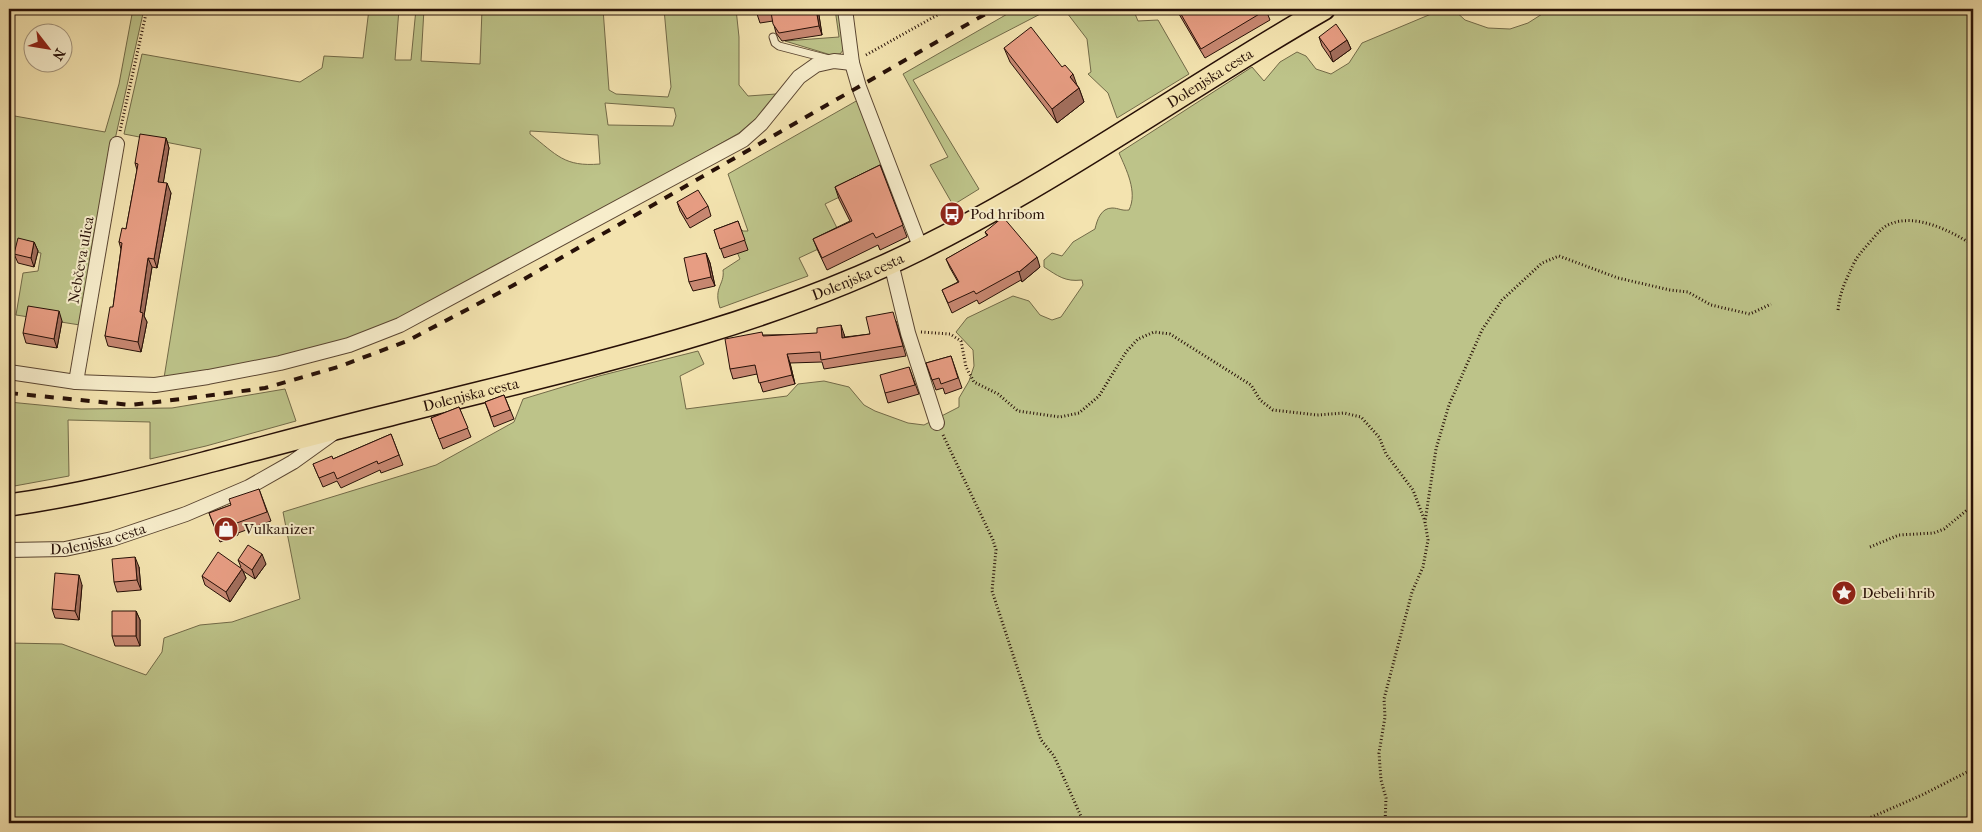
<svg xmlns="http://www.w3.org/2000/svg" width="1982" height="832" font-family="'IM FELL French Canon',serif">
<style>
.green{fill:#bdc389;stroke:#726a48;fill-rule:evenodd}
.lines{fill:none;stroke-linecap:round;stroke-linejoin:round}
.lane-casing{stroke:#5a4531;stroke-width:9}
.street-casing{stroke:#5a4531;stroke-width:16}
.primary-casing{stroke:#271007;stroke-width:24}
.path{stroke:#271007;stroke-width:3;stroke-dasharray:1 2.5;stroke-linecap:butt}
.lane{stroke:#f7edcb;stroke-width:7}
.street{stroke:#f7edcb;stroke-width:14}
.primary{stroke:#f3e3af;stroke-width:21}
.rail{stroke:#271007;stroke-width:4;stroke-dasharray:9 9;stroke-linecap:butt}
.wall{fill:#c78771;stroke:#271007}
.shaded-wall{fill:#a26e5c;stroke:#271007}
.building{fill:#e79d83;stroke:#271007}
.labels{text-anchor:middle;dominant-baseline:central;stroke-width:4;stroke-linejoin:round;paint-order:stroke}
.street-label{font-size:15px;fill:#271007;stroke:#f7edcb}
.poi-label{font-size:15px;fill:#271007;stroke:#f7edcb;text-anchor:start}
</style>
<rect width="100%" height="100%" fill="#f3e3af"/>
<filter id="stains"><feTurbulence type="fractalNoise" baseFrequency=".004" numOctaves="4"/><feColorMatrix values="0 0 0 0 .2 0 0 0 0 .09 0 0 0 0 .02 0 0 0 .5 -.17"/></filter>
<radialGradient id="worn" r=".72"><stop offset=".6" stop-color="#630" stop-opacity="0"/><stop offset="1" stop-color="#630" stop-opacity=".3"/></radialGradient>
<path class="green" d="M 133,9 L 144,9 L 94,234 L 80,325 L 16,315 L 23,273 L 38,271 L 41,253 L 9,248 L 9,115 L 105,132 L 119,84 Z
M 369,9 L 399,9 L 395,60 L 411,60 L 416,9 L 424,9 L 421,61 L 480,64 L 482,9 L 603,9 L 609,90 L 616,94 L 668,97 L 671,87 L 664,9 L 736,9 L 739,37 L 739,85 L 748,96 L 776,94 L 759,116 L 739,133 L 618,202 L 444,297 L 385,325 L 341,341 L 251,364 L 164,378 L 201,149 L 124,134 L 142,54 L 300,82 L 322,68 L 324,56 L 363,58 ZM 605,103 L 674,108 L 676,116 L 673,126 L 608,125 ZM 530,131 L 598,135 L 600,164 C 564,167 557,155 530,134 Z
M 835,9 L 840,9 L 844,49 L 840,54 L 831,55 L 785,41 L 839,37 Z
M 1016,9 L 1050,9 L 913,80 L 979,189 L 953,205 L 930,165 L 948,157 L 903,74 Z
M 1064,9 L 1133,9 L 1138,21 L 1158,20 L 1189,74 L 1117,118 L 1108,93 L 1088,74 L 1091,72 L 1087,39 Z
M 1443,9 L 1453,9 L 1465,20 L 1488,28 L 1510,29 L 1528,23 L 1550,9 L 1973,9 L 1973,823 L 9,823 L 9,643 L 62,644 L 146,675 L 162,652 L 164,638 L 200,625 L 232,622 L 300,599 L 283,512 L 436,465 L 514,422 L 523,399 L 599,376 L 698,351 L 704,364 L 680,376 L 686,409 L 787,396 L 798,384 L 824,381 L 849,387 L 864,405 L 875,411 L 908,423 L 924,425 L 959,407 L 959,398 L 969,381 L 974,366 L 973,350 L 956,332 L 967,318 L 1013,296 L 1029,301 L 1040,315 L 1052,320 L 1061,317 L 1083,285 L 1082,280 C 1065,282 1058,276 1044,267 L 1044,260 L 1052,253 L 1062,256 L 1073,242 L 1095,229 C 1097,220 1101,208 1112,208 C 1119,208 1121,211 1129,210 C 1138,192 1126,169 1119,153 L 1252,67 L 1264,81 L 1280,62 L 1297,52 L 1306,56 L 1316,69 L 1331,74 L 1349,63 L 1362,43 Z
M 858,100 L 889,173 L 825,204 L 842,238 L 799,258 L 808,276 L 720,308 C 713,287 725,285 723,270 L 740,259 L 730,236 L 739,227 L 743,231 L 748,231 L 728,174 Z
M 285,389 L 296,421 L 206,446 L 150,459 L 150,422 L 68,420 L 69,476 L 9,487 L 9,402 L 81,409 L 172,408 Z"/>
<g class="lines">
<defs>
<path id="lane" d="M 773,37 L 775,43 L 779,46 L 829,59"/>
<g id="street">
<path d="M 845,9 L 852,63 L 859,87 L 921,249"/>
<path d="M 891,263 L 908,333 L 937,423"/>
<path d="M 9,372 L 76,382 L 155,385 L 208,377 L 280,363 L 349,345 L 400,325 L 743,140 L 761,124 L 799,77 L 816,65 L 834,61 L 852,63"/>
<path d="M 76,382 L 117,144"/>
<path id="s1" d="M 9,550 L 65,549 L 112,539 L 186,514 L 249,487 L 293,462 L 332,434"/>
</g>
<g id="primary">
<path id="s2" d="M 9,505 C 75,496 139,480 204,463 C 266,447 328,430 390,415 C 569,369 753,332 920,249 C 1061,179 1188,87 1324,9"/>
</g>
</defs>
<use href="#lane" class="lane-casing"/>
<use href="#street" class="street-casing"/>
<use href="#primary" class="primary-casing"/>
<path class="path" d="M 866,55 L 948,9
M 120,131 L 147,9
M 1838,310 C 1840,291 1846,280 1854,263 C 1858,255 1864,249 1870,242 C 1876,235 1882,227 1890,224 C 1916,213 1951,231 1973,245
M 921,332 L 950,334 L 961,341 L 966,367 L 974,382 L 998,394 L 1018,411 L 1060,417 L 1079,413 L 1099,396 L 1126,352 L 1138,339 L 1154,332 L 1170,334 L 1251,385 L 1260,400 L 1273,410 L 1317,415 L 1344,413 L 1361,417 L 1379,437 L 1386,454 L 1413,490 L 1424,519
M 943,435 L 993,540 L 996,550 L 992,591 L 1041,740 L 1054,756 L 1084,823
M 1870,547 L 1899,535 L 1934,533 L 1944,529 L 1973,505
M 1385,823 L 1386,798 L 1381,780 L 1379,753 L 1385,717 L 1384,699 L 1412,592 L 1423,567 L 1428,540 L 1425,522 L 1436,449 L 1449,405 L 1482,330 L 1502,300 L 1542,263 L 1559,256 L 1618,278 L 1670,290 L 1688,292 L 1711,305 L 1728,309 L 1750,314 L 1771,304
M 1858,823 L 1922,795 L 1973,769"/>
<use href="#lane" class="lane"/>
<use href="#street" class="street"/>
<use href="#primary" class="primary"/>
<path class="rail" d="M 9,393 L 131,405 L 190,398 L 265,388 L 338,367 L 407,341 L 512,286 L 994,9"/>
</g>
<path class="wall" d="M 756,9 L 818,9 L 822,35 L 782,41 L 776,33 L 773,21 L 760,23 L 757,14 Z
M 1176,9 L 1201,9 L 1203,12 L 1266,10 L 1270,20 L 1205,58 Z
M 1319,37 L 1347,40 L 1351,49 L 1333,62 L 1322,46 Z
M 1004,48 L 1077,85 L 1079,88 L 1084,102 L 1057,123 L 1010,62 Z
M 166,138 L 169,148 L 163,183 L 171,193 L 157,268 L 152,267 L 144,316 L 147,322 L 141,352 L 108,346 L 105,336 L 113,307 L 121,249 L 119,242 L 126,229 L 137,170 L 135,163 Z
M 880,165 L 907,237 L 880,250 L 878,245 L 827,270 L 818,251 L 813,239 L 850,221 L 839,199 L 835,187 Z
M 677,202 L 708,206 L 711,216 L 690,228 L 680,211 Z
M 738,221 L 748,250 L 724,258 L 714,230 Z
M 985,232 L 1040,267 L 1022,282 L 1021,280 L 979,304 L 977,300 L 952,313 L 942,290 L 958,282 L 950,268 L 946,259 L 987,236 Z
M 34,242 L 38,251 L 34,267 L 18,263 L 14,254 Z
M 706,253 L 710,263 L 715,286 L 693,291 L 689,282 Z
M 62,321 L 57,348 L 26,343 L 23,333 Z
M 896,321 L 906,356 L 824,369 L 822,362 L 790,363 L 795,384 L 763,392 L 757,374 L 733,379 L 730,369 L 763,335 L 844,334 L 845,337 L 870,334 Z
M 951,356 L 962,388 L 945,394 L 943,388 L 936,390 L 926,363 Z
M 909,367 L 919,394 L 888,403 L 885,393 Z
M 504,395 L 514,419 L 494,427 L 485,402 Z
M 459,407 L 471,437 L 443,449 L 431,418 Z
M 391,434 L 403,465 L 381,473 L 380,470 L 341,488 L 337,481 L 323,487 L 313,464 L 333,459 Z
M 259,489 L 271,521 L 238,533 L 238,535 L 220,542 L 209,513 L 231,505 Z
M 238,560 L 266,564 L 255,579 L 243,571 L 246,578 L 230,602 L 205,585 L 202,576 L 241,567 Z
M 139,567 L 141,590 L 117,592 L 114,582 Z
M 82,585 L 79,620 L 55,618 L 52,609 Z
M 136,611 L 140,620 L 140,646 L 115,646 L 112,636 Z"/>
<path class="shaded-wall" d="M 816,9 L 818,9 L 822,35 L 819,26 Z
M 1347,40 L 1351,49 L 1333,62 L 1330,52 Z
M 1073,74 L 1078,88 L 1070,77 Z
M 1079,88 L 1084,102 L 1057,123 L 1052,109 Z
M 166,138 L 169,148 L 162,191 L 158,182 Z
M 167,183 L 171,193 L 157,268 L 154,259 Z
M 34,242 L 38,251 L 34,267 L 31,258 Z
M 706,253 L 710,263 L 715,286 L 711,277 Z
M 1037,257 L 1040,267 L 1022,282 L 1019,272 Z
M 148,258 L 152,267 L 144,316 L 147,322 L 141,352 L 138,342 L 140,312 Z
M 59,311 L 62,321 L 57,348 L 54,339 Z
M 841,325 L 844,334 L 846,347 L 842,338 Z
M 787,354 L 790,363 L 795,384 L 792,375 Z
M 262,554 L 266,564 L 255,579 L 252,570 Z
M 135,557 L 139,567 L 141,590 L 137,580 Z
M 242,569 L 246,578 L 230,602 L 226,592 Z
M 79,575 L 82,585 L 79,620 L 75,611 Z
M 136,611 L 140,620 L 140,646 L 136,636 Z"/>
<path class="building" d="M 756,9 L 816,9 L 819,26 L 779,33 L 773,24 L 771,12 L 757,14 Z
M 1178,9 L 1201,9 L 1203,12 L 1208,9 L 1266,9 L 1266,10 L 1201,49 Z
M 1336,24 L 1347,40 L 1330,52 L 1319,37 Z
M 1031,27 L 1062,67 L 1065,65 L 1073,74 L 1070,77 L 1079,88 L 1052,109 L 1004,48 Z
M 140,134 L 166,138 L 158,182 L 167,183 L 154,259 L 148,258 L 140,312 L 143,313 L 138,342 L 105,336 L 110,307 L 113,307 L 122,243 L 119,242 L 122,228 L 126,229 L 138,164 L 135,163 Z
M 880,165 L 903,225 L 876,238 L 873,233 L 822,258 L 813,239 L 852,221 L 835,187 Z
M 698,190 L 708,206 L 687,219 L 677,202 Z
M 1003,217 L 1037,257 L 1019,272 L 1018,271 L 976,294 L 974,291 L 948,303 L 942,290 L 959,282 L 946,259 L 988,235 L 985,232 Z
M 738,221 L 745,240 L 720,249 L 714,230 Z
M 18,238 L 34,242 L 31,258 L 14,254 Z
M 706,253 L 711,277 L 689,282 L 684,258 Z
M 28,306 L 59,311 L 54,339 L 23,333 Z
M 893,312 L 903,346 L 821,360 L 820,352 L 787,354 L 792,375 L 759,383 L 755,365 L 730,369 L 725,339 L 762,332 L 763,336 L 817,333 L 817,328 L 841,325 L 842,338 L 870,334 L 866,317 Z
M 951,356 L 958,378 L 941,384 L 939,378 L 932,380 L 926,363 Z
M 909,367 L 915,385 L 885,393 L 880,375 Z
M 504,395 L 510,410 L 491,417 L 485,402 Z
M 459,407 L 468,428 L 439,439 L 431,418 Z
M 391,434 L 399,455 L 378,464 L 377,461 L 337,479 L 334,472 L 319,478 L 313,464 L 332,456 L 333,459 Z
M 259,489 L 267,512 L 234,524 L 235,525 L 217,533 L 209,513 L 231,505 L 229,499 Z
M 248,545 L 262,554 L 252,570 L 238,560 Z
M 218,552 L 242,569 L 226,592 L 202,576 Z
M 135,557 L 137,580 L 114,582 L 112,559 Z
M 55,573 L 79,575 L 75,611 L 52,609 Z
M 112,611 L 136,611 L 136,636 L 112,636 Z"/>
<defs>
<symbol id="bus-disc" viewBox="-11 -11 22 22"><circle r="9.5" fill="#8f2418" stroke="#f7edcb"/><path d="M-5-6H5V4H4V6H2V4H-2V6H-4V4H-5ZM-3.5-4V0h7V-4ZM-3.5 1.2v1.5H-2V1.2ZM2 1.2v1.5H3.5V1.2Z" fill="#fff"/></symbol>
<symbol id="shop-disc" viewBox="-11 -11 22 22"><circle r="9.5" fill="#8f2418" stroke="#f7edcb"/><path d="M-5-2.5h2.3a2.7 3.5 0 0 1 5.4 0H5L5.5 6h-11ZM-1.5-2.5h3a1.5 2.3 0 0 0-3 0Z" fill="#fff"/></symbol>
<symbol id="sight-disc" viewBox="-11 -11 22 22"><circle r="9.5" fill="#8f2418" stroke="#f7edcb"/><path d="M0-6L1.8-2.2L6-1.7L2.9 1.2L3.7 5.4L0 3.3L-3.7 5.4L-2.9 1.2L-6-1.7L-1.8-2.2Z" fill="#fff"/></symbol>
</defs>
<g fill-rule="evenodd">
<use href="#bus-disc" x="938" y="200" width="28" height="28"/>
<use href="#shop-disc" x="212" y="515" width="28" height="28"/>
<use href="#sight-disc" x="1830" y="579" width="28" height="28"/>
</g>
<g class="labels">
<g class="street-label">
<text stroke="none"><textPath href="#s2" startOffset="1285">Dolenjska cesta</textPath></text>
<text transform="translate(81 260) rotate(-80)">Nebčeva ulica</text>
<text stroke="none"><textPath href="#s2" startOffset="880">Dolenjska cesta</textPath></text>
<text stroke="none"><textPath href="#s2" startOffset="475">Dolenjska cesta</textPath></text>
<text stroke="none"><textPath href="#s1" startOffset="90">Dolenjska cesta</textPath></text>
</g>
<g class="poi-label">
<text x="970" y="214">Pod hribom</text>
<text x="244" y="529">Vulkanizer</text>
<text x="1862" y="593">Debeli hrib</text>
</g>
</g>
<rect width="1982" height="832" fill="none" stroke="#f3e3af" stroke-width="30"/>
<rect x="10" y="10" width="1962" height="812" fill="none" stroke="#271007" stroke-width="2.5"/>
<rect x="15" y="15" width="1952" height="802" fill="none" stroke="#271007"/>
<g transform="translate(48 48) rotate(121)"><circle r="24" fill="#f7edcb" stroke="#a4957d"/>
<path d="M0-4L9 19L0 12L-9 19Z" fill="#8f2418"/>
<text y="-8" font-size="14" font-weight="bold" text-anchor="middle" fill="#271007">N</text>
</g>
<rect width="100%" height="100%" filter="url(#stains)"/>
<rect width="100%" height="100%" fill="url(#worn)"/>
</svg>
